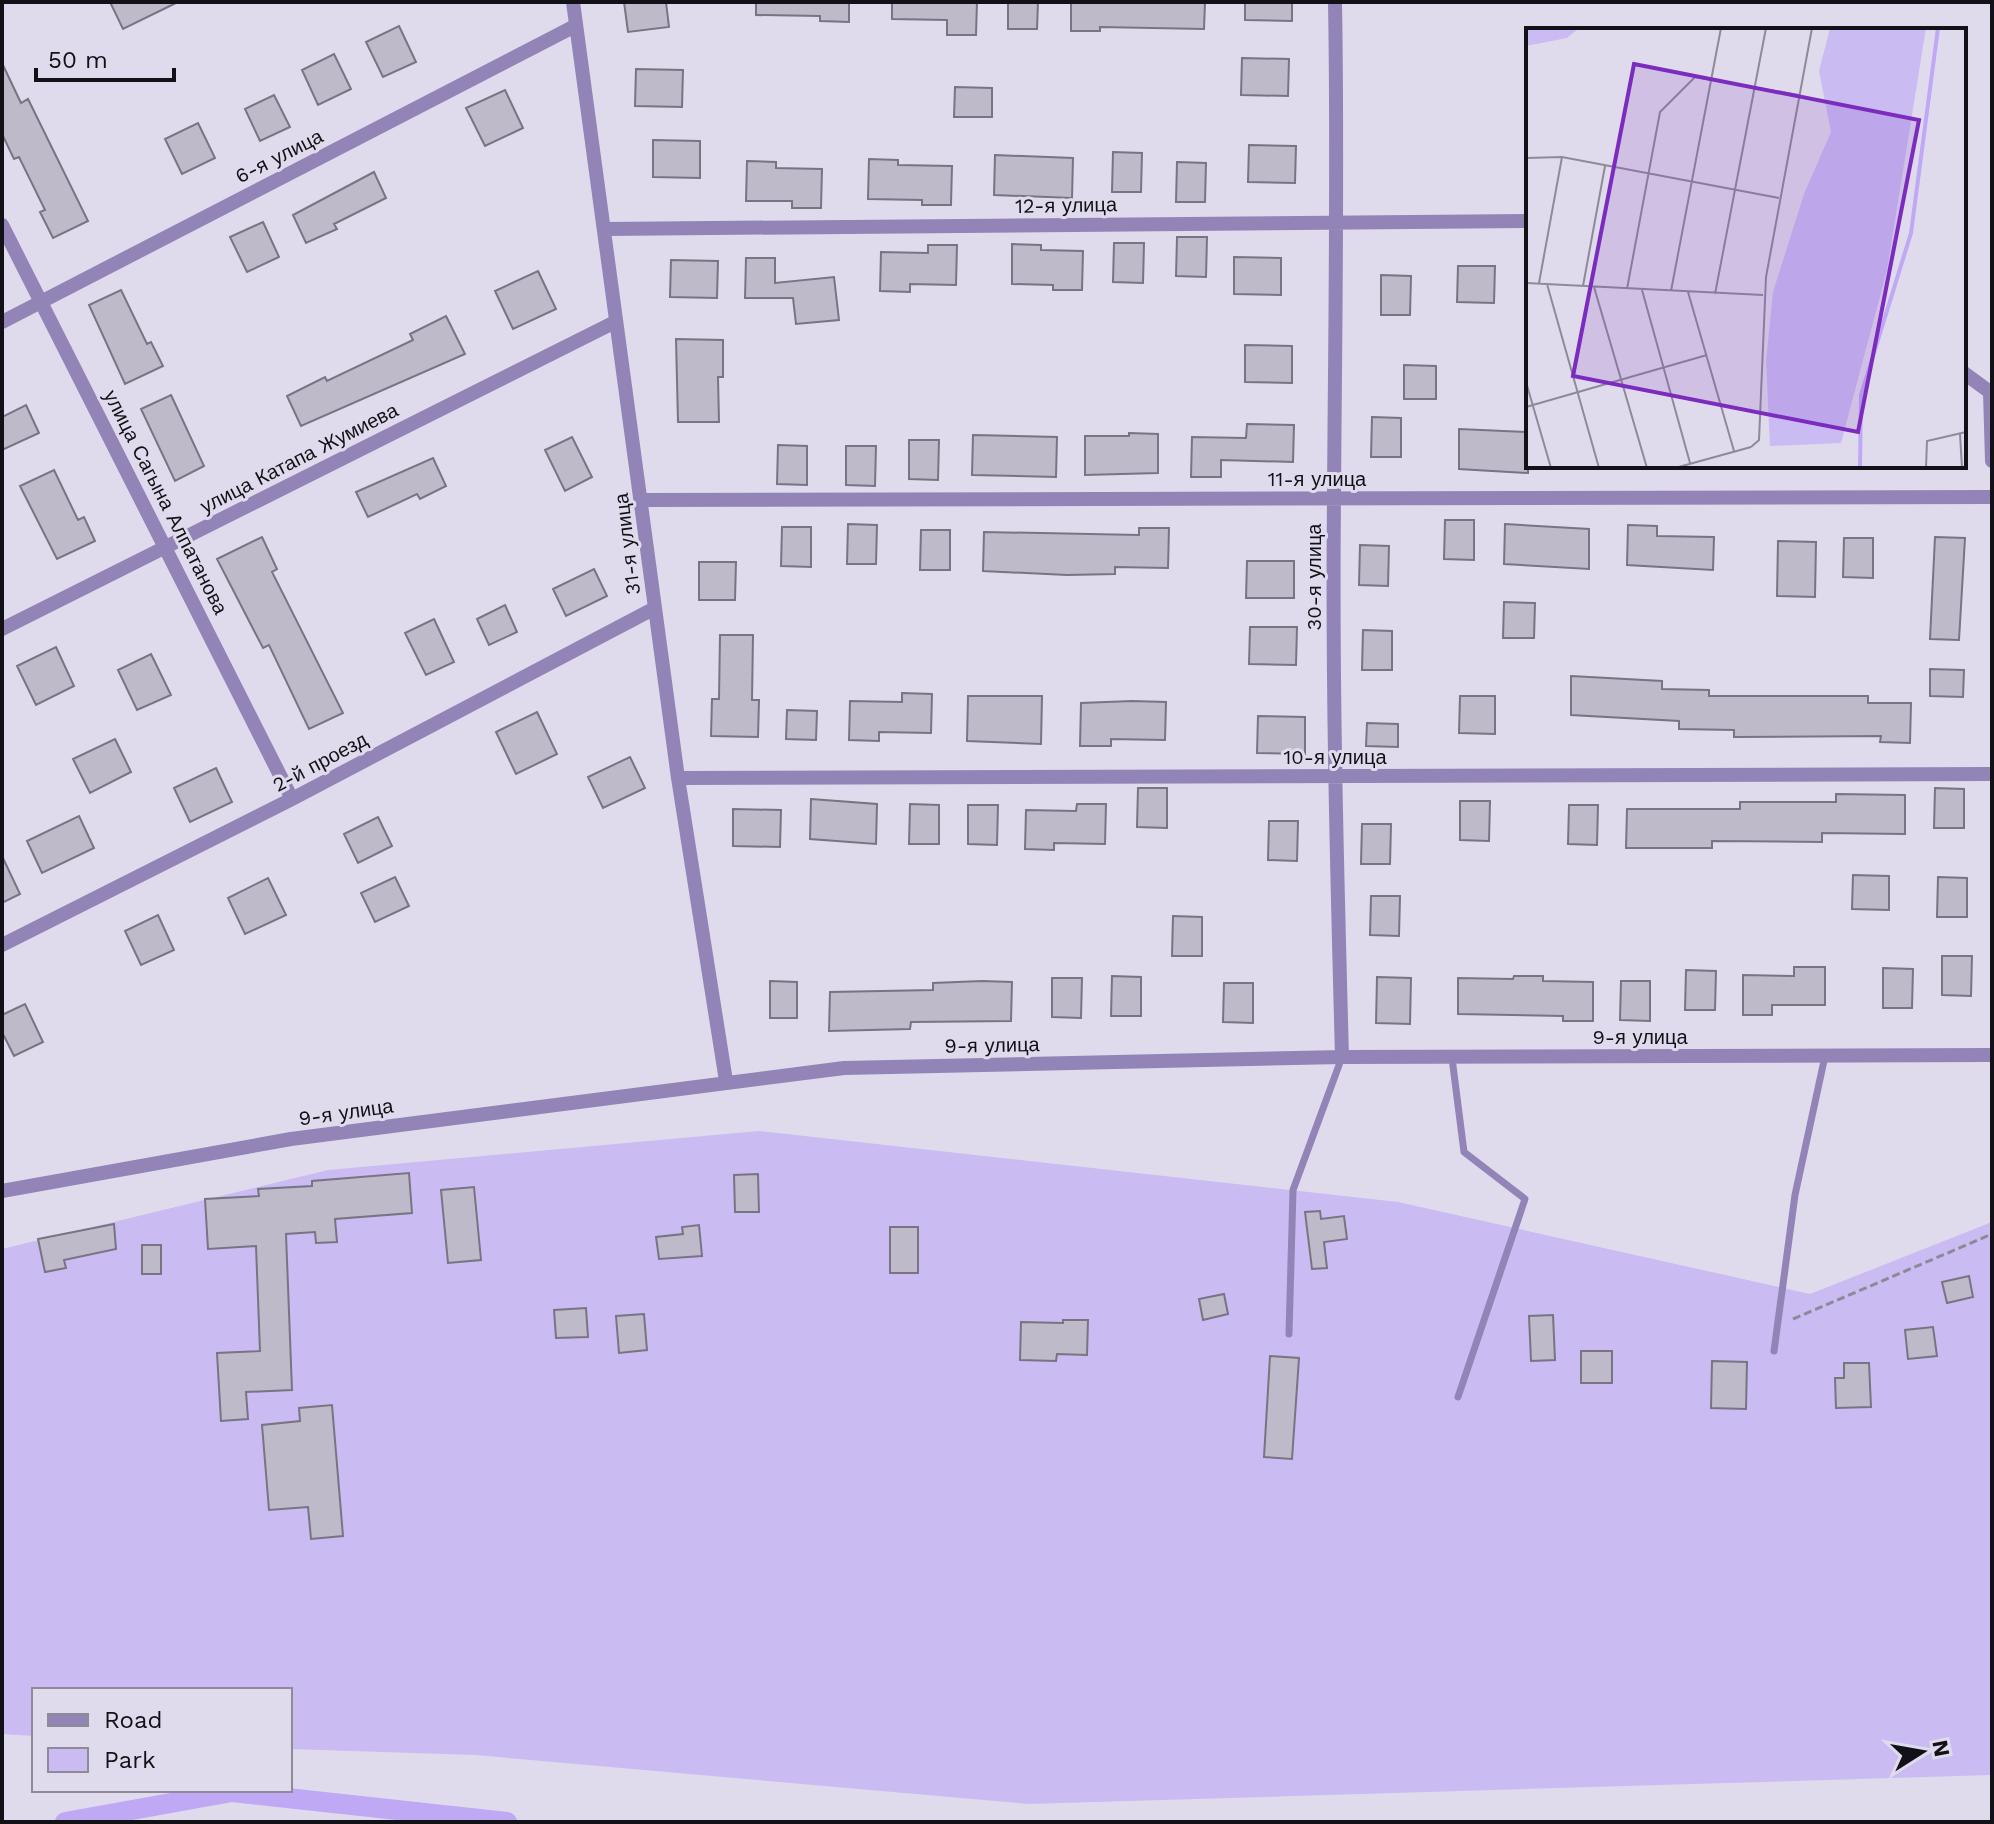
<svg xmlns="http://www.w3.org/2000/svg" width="1994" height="1824" font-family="'Work Sans',sans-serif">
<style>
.green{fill:#cabbf3}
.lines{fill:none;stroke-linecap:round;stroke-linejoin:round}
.canal{stroke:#bfa8f4;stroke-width:20}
.building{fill:#bebaca;stroke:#787483;stroke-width:2}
.path{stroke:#8d8996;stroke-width:3;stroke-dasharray:8 4;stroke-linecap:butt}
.lane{stroke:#9384b7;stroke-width:7}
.street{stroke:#9384b7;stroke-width:14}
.labels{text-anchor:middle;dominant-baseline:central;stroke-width:6;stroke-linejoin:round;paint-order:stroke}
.street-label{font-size:20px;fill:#121117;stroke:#e0dbec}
.inset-river{fill:none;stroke:#bfa8f4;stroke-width:4}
.inset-road{fill:none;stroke:#8e8a97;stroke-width:2}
.view{fill:#7b2cbf;fill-opacity:0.15;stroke:#7b2cbf;stroke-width:4}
.inset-edge{fill:none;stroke:#121117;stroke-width:4}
</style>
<rect width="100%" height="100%" fill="#e0dbec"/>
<path class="green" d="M 759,1131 L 1398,1202 L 1810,1294 L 1992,1222 L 1992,1775 L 1028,1804 L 475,1755 L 290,1749 L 290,1690 L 34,1690 L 34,1736 L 2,1734 L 2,1249 L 328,1170 Z"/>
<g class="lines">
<path class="canal" d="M 65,1822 L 232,1792 L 507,1822"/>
</g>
<path class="building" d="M 110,2 L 178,2 L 123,29 Z
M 624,2 L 666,2 L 669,27 L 628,32 Z
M 756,2 L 849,2 L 849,22 L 820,21 L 820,16 L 756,15 Z
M 892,2 L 977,2 L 976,35 L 947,35 L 947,20 L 892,19 Z
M 1008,2 L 1038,2 L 1037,29 L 1008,29 Z
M 1071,2 L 1205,2 L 1204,29 L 1100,27 L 1100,31 L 1071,31 Z
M 1245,2 L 1292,2 L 1292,21 L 1245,20 Z
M 399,26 L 416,62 L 383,77 L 366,42 Z
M 334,54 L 351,89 L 318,105 L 302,70 Z
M 1242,58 L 1289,59 L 1288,96 L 1241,95 Z
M 2,63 L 21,103 L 28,99 L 88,221 L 53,238 L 40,212 L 45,210 L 19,157 L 14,159 L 2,134 Z
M 636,69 L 683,70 L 682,107 L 635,106 Z
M 955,87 L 992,88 L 992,117 L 954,117 Z
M 505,90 L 523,128 L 485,146 L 466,108 Z
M 274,95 L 290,127 L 260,141 L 245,109 Z
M 198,123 L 215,158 L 182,174 L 165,139 Z
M 653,140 L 700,141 L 700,178 L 653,177 Z
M 1249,145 L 1296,146 L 1295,183 L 1248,182 Z
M 1113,152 L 1142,153 L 1141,192 L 1112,192 Z
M 995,155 L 1073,158 L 1072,198 L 994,195 Z
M 869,159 L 898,160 L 898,165 L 952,166 L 951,205 L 922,205 L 922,200 L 868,199 Z
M 747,161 L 776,162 L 776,168 L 822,169 L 821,208 L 792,208 L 792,201 L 746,201 Z
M 1177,162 L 1206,163 L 1205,202 L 1176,202 Z
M 374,172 L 386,198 L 334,224 L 337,229 L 306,243 L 293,215 Z
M 263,222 L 279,257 L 247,272 L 230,237 Z
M 1177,237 L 1207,237 L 1206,277 L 1176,276 Z
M 1114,243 L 1144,243 L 1143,283 L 1113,282 Z
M 1012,244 L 1041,245 L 1041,250 L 1083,251 L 1082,290 L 1053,290 L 1053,285 L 1012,284 Z
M 928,245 L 957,245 L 956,285 L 910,284 L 910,292 L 880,291 L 881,252 L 928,253 Z
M 1234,257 L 1281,258 L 1281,295 L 1234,294 Z
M 746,258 L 775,258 L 775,283 L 834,277 L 839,320 L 796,324 L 793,298 L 745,298 Z
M 671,260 L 718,261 L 717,298 L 670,297 Z
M 1458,266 L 1495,266 L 1494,303 L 1457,302 Z
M 538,271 L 556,309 L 513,329 L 495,291 Z
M 1381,275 L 1411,276 L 1410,315 L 1381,315 Z
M 121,290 L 147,344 L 151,342 L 163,366 L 125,384 L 89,305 Z
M 446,316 L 465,354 L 301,426 L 287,396 L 325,377 L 327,381 L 413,340 L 410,334 Z
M 676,339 L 723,340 L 723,377 L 718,377 L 719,422 L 678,422 Z
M 1245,345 L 1292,346 L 1292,383 L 1245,382 Z
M 1404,365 L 1436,366 L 1436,399 L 1404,399 Z
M 171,395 L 204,466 L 175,481 L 141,409 Z
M 26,405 L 39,433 L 2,450 L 2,417 Z
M 1372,417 L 1401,418 L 1401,457 L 1371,457 Z
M 1247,424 L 1294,425 L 1293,462 L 1221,460 L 1221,477 L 1191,477 L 1192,437 L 1246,438 Z
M 1459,429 L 1528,432 L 1528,473 L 1459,469 Z
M 1129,433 L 1158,434 L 1158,473 L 1085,475 L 1085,436 L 1129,436 Z
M 973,435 L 1057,437 L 1056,477 L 972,475 Z
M 572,437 L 592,477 L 565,491 L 545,450 Z
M 909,440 L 939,440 L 938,480 L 909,479 Z
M 778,445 L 807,446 L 807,485 L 777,484 Z
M 846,446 L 876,446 L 875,486 L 846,485 Z
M 433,458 L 446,486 L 420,499 L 417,494 L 368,517 L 356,492 Z
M 54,470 L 78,520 L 84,517 L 95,541 L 57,559 L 20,486 Z
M 1445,520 L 1474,520 L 1474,560 L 1444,559 Z
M 848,524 L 877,525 L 876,564 L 847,564 Z
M 1505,524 L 1589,529 L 1589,569 L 1504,564 Z
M 1628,525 L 1657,526 L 1657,536 L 1714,537 L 1713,570 L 1627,565 Z
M 782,527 L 811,527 L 811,567 L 781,566 Z
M 1139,528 L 1169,528 L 1168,568 L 1115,567 L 1115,574 L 1067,575 L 983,571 L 984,532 L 1139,535 Z
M 921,530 L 950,530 L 950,570 L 920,570 Z
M 262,537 L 277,569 L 272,572 L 343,713 L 309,729 L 269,645 L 263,648 L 217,559 Z
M 1935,537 L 1965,538 L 1959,640 L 1930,639 Z
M 1844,538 L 1873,538 L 1873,578 L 1843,577 Z
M 1778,541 L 1816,542 L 1815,597 L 1777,596 Z
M 1360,545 L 1389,546 L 1388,586 L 1359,585 Z
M 1247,561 L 1294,561 L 1294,598 L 1246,598 Z
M 699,562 L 736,562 L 735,600 L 699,600 Z
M 594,569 L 607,596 L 566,616 L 553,589 Z
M 1504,602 L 1535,603 L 1534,638 L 1503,638 Z
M 505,605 L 517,632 L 489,645 L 477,619 Z
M 434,619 L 454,662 L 426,675 L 405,633 Z
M 1250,627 L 1297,627 L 1296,665 L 1249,664 Z
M 1363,630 L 1392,631 L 1392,670 L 1362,670 Z
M 720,635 L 753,635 L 752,700 L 759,700 L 758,737 L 711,736 L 712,699 L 719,699 Z
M 56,647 L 74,686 L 36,705 L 17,666 Z
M 151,654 L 171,695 L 137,710 L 118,670 Z
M 1930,669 L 1964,670 L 1963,697 L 1930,696 Z
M 1571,676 L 1662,681 L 1662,689 L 1709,690 L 1709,696 L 1868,696 L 1868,703 L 1911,703 L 1910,743 L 1880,742 L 1881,736 L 1734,737 L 1734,730 L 1679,729 L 1679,721 L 1571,715 Z
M 902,693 L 932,694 L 931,733 L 879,732 L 879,741 L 849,740 L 850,701 L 902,702 Z
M 968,696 L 1042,696 L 1041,744 L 967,741 Z
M 1460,696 L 1495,696 L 1495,734 L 1459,733 Z
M 1132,701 L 1166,702 L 1165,740 L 1111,739 L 1111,746 L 1080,746 L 1081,703 Z
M 787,710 L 817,711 L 816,740 L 786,739 Z
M 537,712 L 557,754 L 516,774 L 496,732 Z
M 1258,716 L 1305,717 L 1305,754 L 1257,753 Z
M 1367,723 L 1398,724 L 1398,747 L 1366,746 Z
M 115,739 L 131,772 L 90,793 L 73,759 Z
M 630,757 L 645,788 L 603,808 L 588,777 Z
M 216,768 L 232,802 L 190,822 L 174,788 Z
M 1138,788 L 1167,788 L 1167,828 L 1137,827 Z
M 1935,788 L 1964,789 L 1964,828 L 1934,828 Z
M 1836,794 L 1905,795 L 1905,834 L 1822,833 L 1822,842 L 1712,841 L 1712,848 L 1626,848 L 1627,809 L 1740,809 L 1740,802 L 1836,802 Z
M 811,799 L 877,804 L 876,844 L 810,839 Z
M 1460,801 L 1490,801 L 1489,841 L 1460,840 Z
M 910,804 L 939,805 L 939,844 L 909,844 Z
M 1077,804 L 1106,804 L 1105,844 L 1054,843 L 1054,850 L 1025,849 L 1026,810 L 1076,811 Z
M 968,805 L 998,805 L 997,845 L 968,844 Z
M 1569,805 L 1598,805 L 1597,845 L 1568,844 Z
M 733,809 L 781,810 L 780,847 L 733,846 Z
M 79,816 L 94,848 L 42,873 L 27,841 Z
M 378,817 L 392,846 L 358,863 L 344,834 Z
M 1269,821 L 1298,821 L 1297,861 L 1268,860 Z
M 1362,824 L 1391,824 L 1390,864 L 1361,864 Z
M 2,856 L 20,894 L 2,903 Z
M 1853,875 L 1889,876 L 1889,910 L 1852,909 Z
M 395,877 L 409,906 L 375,922 L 361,893 Z
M 1938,877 L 1967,878 L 1967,917 L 1937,917 Z
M 268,878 L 286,915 L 245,934 L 228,898 Z
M 1371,896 L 1400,896 L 1399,936 L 1370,935 Z
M 158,915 L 174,950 L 141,965 L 125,931 Z
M 1173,916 L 1202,917 L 1202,956 L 1172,956 Z
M 1942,956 L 1972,956 L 1971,996 L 1942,995 Z
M 1794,967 L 1825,967 L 1825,1005 L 1772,1005 L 1772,1015 L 1743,1015 L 1743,975 L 1794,976 Z
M 1883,968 L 1913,969 L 1912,1008 L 1883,1008 Z
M 1686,970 L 1716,971 L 1715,1010 L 1685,1010 Z
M 1112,976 L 1141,977 L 1141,1016 L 1111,1016 Z
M 1514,976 L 1543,976 L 1543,981 L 1593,982 L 1593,1021 L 1563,1021 L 1563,1016 L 1458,1014 L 1458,978 L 1513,979 Z
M 1377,977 L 1411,978 L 1410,1024 L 1376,1023 Z
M 1052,978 L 1082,978 L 1081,1018 L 1052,1017 Z
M 770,981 L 797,982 L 797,1018 L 770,1018 Z
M 982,981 L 1012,982 L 1011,1021 L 911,1022 L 910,1029 L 829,1031 L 830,992 L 933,990 L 933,983 Z
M 1621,981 L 1650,981 L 1650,1021 L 1620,1020 Z
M 1224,983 L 1253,983 L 1253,1023 L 1223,1022 Z
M 25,1004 L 43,1042 L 14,1056 L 2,1032 L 2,1015 Z
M 409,1173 L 412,1213 L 335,1219 L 337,1242 L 316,1243 L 315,1232 L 286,1234 L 292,1390 L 246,1392 L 248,1419 L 221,1421 L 217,1353 L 260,1351 L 256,1246 L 208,1249 L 205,1199 L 259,1196 L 258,1189 L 312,1186 L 312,1181 Z
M 758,1174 L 759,1212 L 735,1212 L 734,1175 Z
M 474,1187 L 481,1260 L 448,1263 L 441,1190 Z
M 1320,1211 L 1321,1219 L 1344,1216 L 1347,1239 L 1324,1242 L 1327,1268 L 1312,1269 L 1305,1212 Z
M 114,1224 L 116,1249 L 64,1260 L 66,1268 L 45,1272 L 38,1239 Z
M 699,1225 L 702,1256 L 659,1259 L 656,1237 L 683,1234 L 682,1227 Z
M 890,1227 L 918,1227 L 918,1273 L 890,1273 Z
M 142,1245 L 161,1245 L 161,1274 L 142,1274 Z
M 1969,1276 L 1973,1297 L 1947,1303 L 1942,1282 Z
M 1224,1294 L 1228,1314 L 1203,1320 L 1199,1299 Z
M 586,1308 L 588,1337 L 556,1338 L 554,1310 Z
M 644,1314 L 647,1350 L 619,1353 L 616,1316 Z
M 1553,1315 L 1555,1360 L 1531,1361 L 1529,1316 Z
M 1063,1320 L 1088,1320 L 1087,1355 L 1057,1354 L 1056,1361 L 1020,1360 L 1021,1322 L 1063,1323 Z
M 1933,1327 L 1937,1356 L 1908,1359 L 1905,1330 Z
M 1581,1351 L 1612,1351 L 1612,1383 L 1581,1383 Z
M 1270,1356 L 1299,1358 L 1292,1459 L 1264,1457 Z
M 1712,1361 L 1747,1362 L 1746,1409 L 1711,1408 Z
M 1844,1363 L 1869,1363 L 1871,1407 L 1836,1408 L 1835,1378 L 1844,1378 Z
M 332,1405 L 343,1536 L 311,1539 L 308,1507 L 269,1510 L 262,1425 L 300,1421 L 299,1408 Z"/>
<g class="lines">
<path class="path" d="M 1793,1319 L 1992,1234"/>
<path class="lane" d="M 1452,1058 L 1464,1152 L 1525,1199 L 1458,1397
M 1289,1334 L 1293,1190 L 1342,1057
M 1774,1351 L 1795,1195 L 1825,1056"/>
<path class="street" d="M 573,2 L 678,778 L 726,1081
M 1335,2 C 1338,168 1335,333 1334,499 C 1332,685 1337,871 1342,1057
M 2,225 L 292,799
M 605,229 L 1528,221
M 2,322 L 575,26
M 1964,373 L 1990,392 L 1992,461
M 642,500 L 1992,497
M 2,629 L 615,322
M 678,778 L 1992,774
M 2,945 L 292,799 L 655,608
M 2,1191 L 291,1139 L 844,1068 L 1342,1057 L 1992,1055"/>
</g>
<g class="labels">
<g class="street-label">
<text transform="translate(279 156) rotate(-27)">6-я улица</text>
<text transform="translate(1066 205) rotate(-1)">12-я улица</text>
<text transform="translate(299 458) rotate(-27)">улица Катапа Жумиева</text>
<text x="1317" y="479">11-я улица</text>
<text transform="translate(166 502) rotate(63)">улица Сагына Алпатанова</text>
<text transform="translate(627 544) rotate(-97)">31-я улица</text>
<text transform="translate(1314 577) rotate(-90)">30-я улица</text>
<text x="1335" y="757">10-я улица</text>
<text transform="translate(320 762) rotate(-28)">2-й проезд</text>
<text x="1640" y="1037">9-я улица</text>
<text transform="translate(992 1045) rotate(-1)">9-я улица</text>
<text transform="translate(346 1112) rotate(-8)">9-я улица</text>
</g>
</g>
<g transform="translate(1526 28)">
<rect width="440" height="440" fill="#e0dbec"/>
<path d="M 0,0 L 53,0 L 41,10 L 0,18 ZM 304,0 L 400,0 L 361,242 L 315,415 L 244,418 L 240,333 L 247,264 L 278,166 L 305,104 L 293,43 Z" fill="#cabbf3"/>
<path class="inset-river" d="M 334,440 L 335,367 L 385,205 L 412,0"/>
<path class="inset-road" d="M 0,130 L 36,129 L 253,170M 0,255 L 237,267M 13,255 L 36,129M 21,256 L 73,440M 57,258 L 79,138M 68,259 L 121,440M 101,261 L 134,84 L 169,49 L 273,67M 116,262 L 164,435M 145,263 L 195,0M 162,264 L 208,423M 189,266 L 240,0M 0,354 L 25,440M 0,379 L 181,327M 434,406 L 436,440M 225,419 L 233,412 L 240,249 L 286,0M 149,440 L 225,419M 400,440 L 401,413 L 440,404"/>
<path class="view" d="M 108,36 L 393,92 L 332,404 L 47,348 Z"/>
<rect width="440" height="440" class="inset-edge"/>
</g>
<rect width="1994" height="1824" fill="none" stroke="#121117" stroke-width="8"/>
<rect x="32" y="1688" width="260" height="104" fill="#e0dbec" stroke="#8e8a97" stroke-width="2"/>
<rect x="48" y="1714" width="40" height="12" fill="#9384b7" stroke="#8e8a97" stroke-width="2"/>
<text x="104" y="1728" font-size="24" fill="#121117">Road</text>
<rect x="48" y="1748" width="40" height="24" fill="#cabbf3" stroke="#8e8a97" stroke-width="2"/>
<text x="104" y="1768" font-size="24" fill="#121117">Park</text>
<g transform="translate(1922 1752) rotate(79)" stroke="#e0dbec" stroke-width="6" paint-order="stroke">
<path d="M0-6L14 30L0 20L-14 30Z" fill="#121117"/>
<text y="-12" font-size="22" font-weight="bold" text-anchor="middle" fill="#121117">N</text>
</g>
<path d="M36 68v12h138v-12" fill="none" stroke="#121117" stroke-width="4"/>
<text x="48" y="68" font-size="24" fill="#121117" stroke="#e0dbec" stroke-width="6" paint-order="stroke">50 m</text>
</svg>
